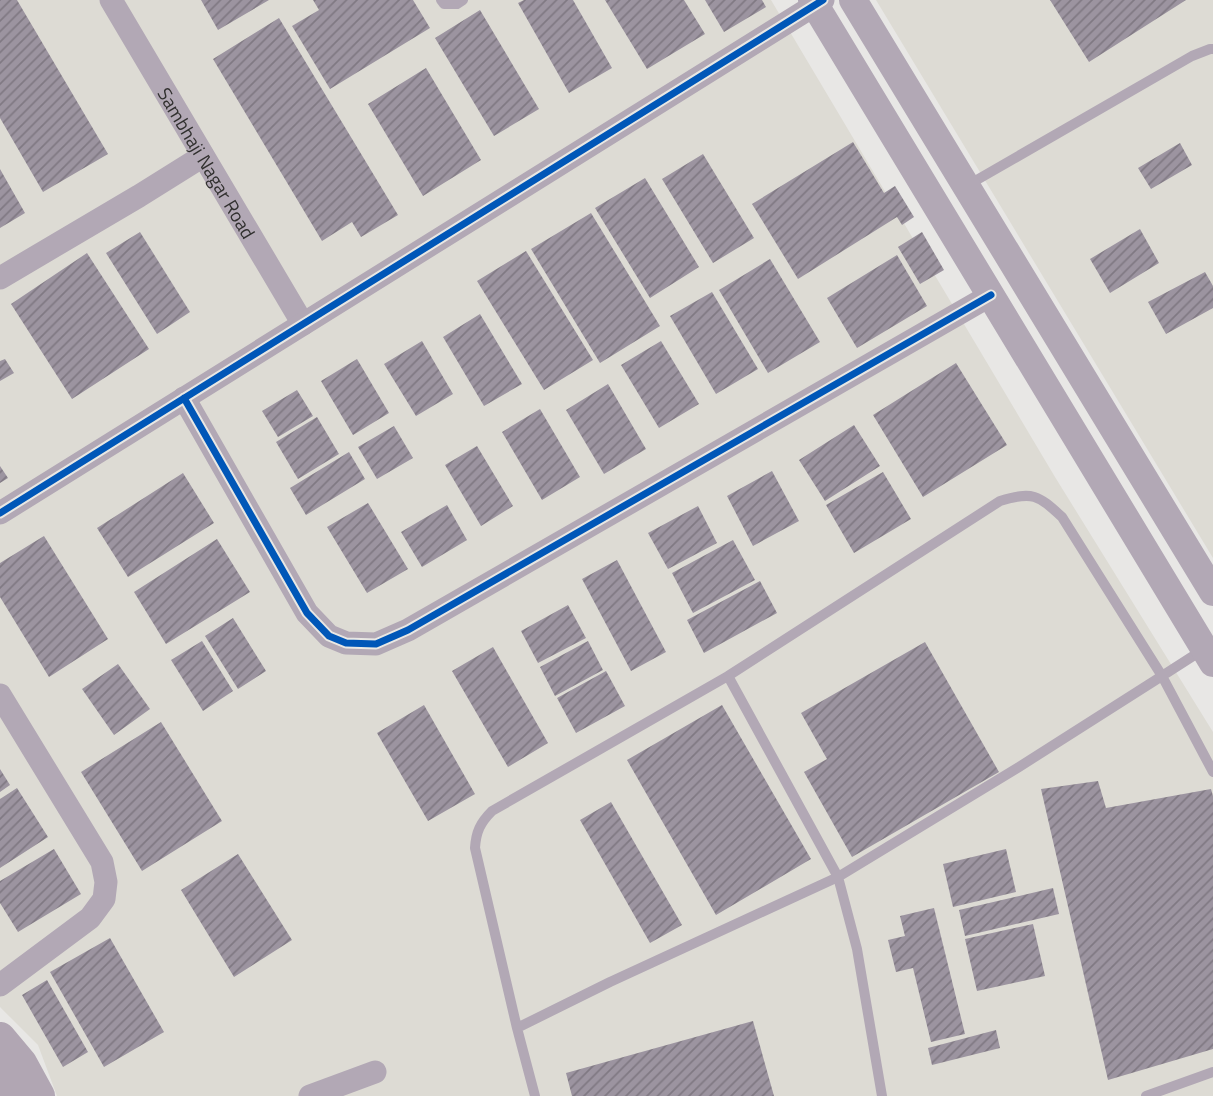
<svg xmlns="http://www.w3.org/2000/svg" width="1213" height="1096" font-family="'Titillium Web',sans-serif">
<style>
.built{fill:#dddbd4}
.building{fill:url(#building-hatch)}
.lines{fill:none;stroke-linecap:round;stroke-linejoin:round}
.service{stroke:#b2a8b5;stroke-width:10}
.minor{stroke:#b2a8b5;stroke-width:23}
.tertiary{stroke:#b2a8b5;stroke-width:28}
.secondary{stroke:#b1a6b3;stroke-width:32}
.cycleway-casing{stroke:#e9e8e4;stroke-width:11}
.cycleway{stroke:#0057b8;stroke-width:7}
.labels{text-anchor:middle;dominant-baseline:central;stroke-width:7;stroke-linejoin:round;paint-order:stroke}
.street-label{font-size:19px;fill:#31302f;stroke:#e9e8e4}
</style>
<defs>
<pattern id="building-hatch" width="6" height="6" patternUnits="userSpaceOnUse" patternTransform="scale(1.75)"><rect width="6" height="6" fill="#9c94a0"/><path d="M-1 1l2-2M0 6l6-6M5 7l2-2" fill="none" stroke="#807983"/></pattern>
</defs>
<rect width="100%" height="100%" fill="#e8e7e5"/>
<path class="built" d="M 0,0 L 771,0 L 1055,477 L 1213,732 L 1213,1096 L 57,1096 L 38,1045 L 0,1007 Z
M 876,0 L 1213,0 L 1213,558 Z"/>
<path class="building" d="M 0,0 L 17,0 L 108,154 L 43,192 L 0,118 Z
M 201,0 L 269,0 L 218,30 Z
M 313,0 L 413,0 L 430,28 L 330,89 L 292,26 L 319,10 Z
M 524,0 L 573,0 L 612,68 L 569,93 L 518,3 Z
M 605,0 L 684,0 L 705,34 L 647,69 Z
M 705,0 L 762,0 L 766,7 L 724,32 Z
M 1050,0 L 1186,0 L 1089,62 Z
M 480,10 L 539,109 L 494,136 L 435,38 Z
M 279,18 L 398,215 L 361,237 L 352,222 L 322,241 L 213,59 Z
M 426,68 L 481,160 L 423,196 L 368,104 Z
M 853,142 L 884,193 L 895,186 L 914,217 L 902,225 L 897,217 L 798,279 L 752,204 Z
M 1180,143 L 1192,165 L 1151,189 L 1138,168 Z
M 703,154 L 754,238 L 713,263 L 662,179 Z
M 0,169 L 25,213 L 0,228 Z
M 645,178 L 699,267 L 650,298 L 595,208 Z
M 591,213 L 660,326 L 600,363 L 531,249 Z
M 1140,229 L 1159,263 L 1110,293 L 1090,259 Z
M 140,232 L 190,312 L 157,334 L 106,253 Z
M 922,232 L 944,270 L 920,284 L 898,247 Z
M 526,251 L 593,360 L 544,390 L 477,281 Z
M 87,253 L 149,349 L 72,399 L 11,304 Z
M 897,255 L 927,306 L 857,348 L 827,298 Z
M 770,259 L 820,342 L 768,373 L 719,290 Z
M 1205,272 L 1213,286 L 1213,308 L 1166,334 L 1148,302 Z
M 712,292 L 758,369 L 716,394 L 670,316 Z
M 480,314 L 522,384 L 484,406 L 443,337 Z
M 422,341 L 453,394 L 416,416 L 384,364 Z
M 661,341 L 699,404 L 659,428 L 621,365 Z
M 5,359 L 14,373 L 0,381 L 0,361 Z
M 357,359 L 389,413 L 353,435 L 321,381 Z
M 956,363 L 1007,445 L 923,497 L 873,415 Z
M 608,384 L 646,449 L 604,474 L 566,410 Z
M 297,390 L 313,416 L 278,437 L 262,411 Z
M 540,409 L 580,477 L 542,500 L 502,432 Z
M 317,417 L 339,454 L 298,479 L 276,442 Z
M 854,425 L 880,466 L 825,501 L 799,460 Z
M 394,426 L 413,458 L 377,479 L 358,447 Z
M 477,446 L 513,506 L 481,526 L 445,465 Z
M 349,452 L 365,479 L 306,515 L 290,488 Z
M 0,466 L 8,478 L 0,483 Z
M 772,471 L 799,521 L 753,546 L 727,496 Z
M 883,472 L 911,519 L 854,553 L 826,505 Z
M 183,473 L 214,523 L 128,577 L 97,528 Z
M 368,503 L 408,569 L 367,593 L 327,527 Z
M 447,505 L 467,540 L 422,567 L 401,532 Z
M 698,506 L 717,543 L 668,569 L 648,533 Z
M 44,536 L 108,639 L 49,677 L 0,597 L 0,563 Z
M 217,539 L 250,592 L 166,644 L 134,592 Z
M 733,540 L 755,580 L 693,613 L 672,573 Z
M 617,560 L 666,652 L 631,671 L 582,579 Z
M 760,581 L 777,613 L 704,653 L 687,620 Z
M 568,605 L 586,638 L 538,663 L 521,631 Z
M 233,618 L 266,671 L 238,689 L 205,636 Z
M 202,641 L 233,691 L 203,711 L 171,660 Z
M 588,641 L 603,670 L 555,696 L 540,667 Z
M 925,642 L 999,772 L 852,857 L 804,772 L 827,759 L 801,713 Z
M 493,647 L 548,743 L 508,767 L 452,671 Z
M 118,664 L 150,709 L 114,735 L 82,689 Z
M 606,671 L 625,706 L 576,733 L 557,698 Z
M 424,705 L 475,794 L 428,821 L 377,733 Z
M 722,705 L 811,859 L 716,915 L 627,760 Z
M 161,722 L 222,821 L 142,871 L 81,772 Z
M 0,769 L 10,785 L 0,792 Z
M 1098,781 L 1106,808 L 1211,789 L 1213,796 L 1213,1049 L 1108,1080 L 1041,789 Z
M 17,788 L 48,837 L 0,868 L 0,799 Z
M 611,802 L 682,925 L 650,943 L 580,820 Z
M 54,849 L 81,894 L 18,932 L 0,903 L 0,881 Z
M 1006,849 L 1016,892 L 953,907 L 943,864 Z
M 238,854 L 292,940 L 234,977 L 181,890 Z
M 1053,888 L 1059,914 L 965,936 L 959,910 Z
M 934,908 L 965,1034 L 931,1042 L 913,968 L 896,972 L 888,940 L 905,936 L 900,916 Z
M 1033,924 L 1045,976 L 977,991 L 965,939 Z
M 110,938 L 164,1032 L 104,1067 L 50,972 Z
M 47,980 L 88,1052 L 63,1067 L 22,995 Z
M 753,1021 L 774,1096 L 572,1096 L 566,1073 Z
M 996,1030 L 1000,1048 L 932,1065 L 928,1048 Z"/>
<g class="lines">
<path class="service" d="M 441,0 L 444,4 L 457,4 L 463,0
M 968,185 L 1192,56 L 1210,49 L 1213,49
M 1204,649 L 1162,676 L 1019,767 L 838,877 L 610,982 L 517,1028 L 475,848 C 476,832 480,823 492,811 L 728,676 L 1000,501 C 1033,491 1038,495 1062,517 L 1162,676 L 1213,772
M 728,676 L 838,877 L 857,949 L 882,1096
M 517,1028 L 535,1096
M 1146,1096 L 1213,1072"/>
<g class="minor">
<path id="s1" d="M 111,0 L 303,324"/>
<path d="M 0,278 L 139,196 L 203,156"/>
<path d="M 184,398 L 307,613 L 329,636 L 346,643 L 376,644 L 408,630 L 991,295"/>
<path d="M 0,513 L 823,0"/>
<path d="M 0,695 L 102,862 L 106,882 L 104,899 L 90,918 L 0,985"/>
<path d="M 310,1096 L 375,1072"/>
</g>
<path class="tertiary" d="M 812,0 L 1213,663
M 853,0 L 1213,592"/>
<path class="secondary" d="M 0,1038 L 21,1063 L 39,1096
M 0,1073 L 5,1080 L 11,1096"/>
<defs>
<path id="cycleway" d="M 184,398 L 307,613 L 329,636 L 346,643 L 376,644 L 408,630 L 991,295
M 0,513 L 823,0"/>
</defs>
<use href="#cycleway" class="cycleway-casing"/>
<use href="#cycleway" class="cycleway"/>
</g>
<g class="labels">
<g class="street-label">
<text stroke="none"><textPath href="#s1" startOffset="189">Sambhaji Nagar Road</textPath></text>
</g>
</g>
</svg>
